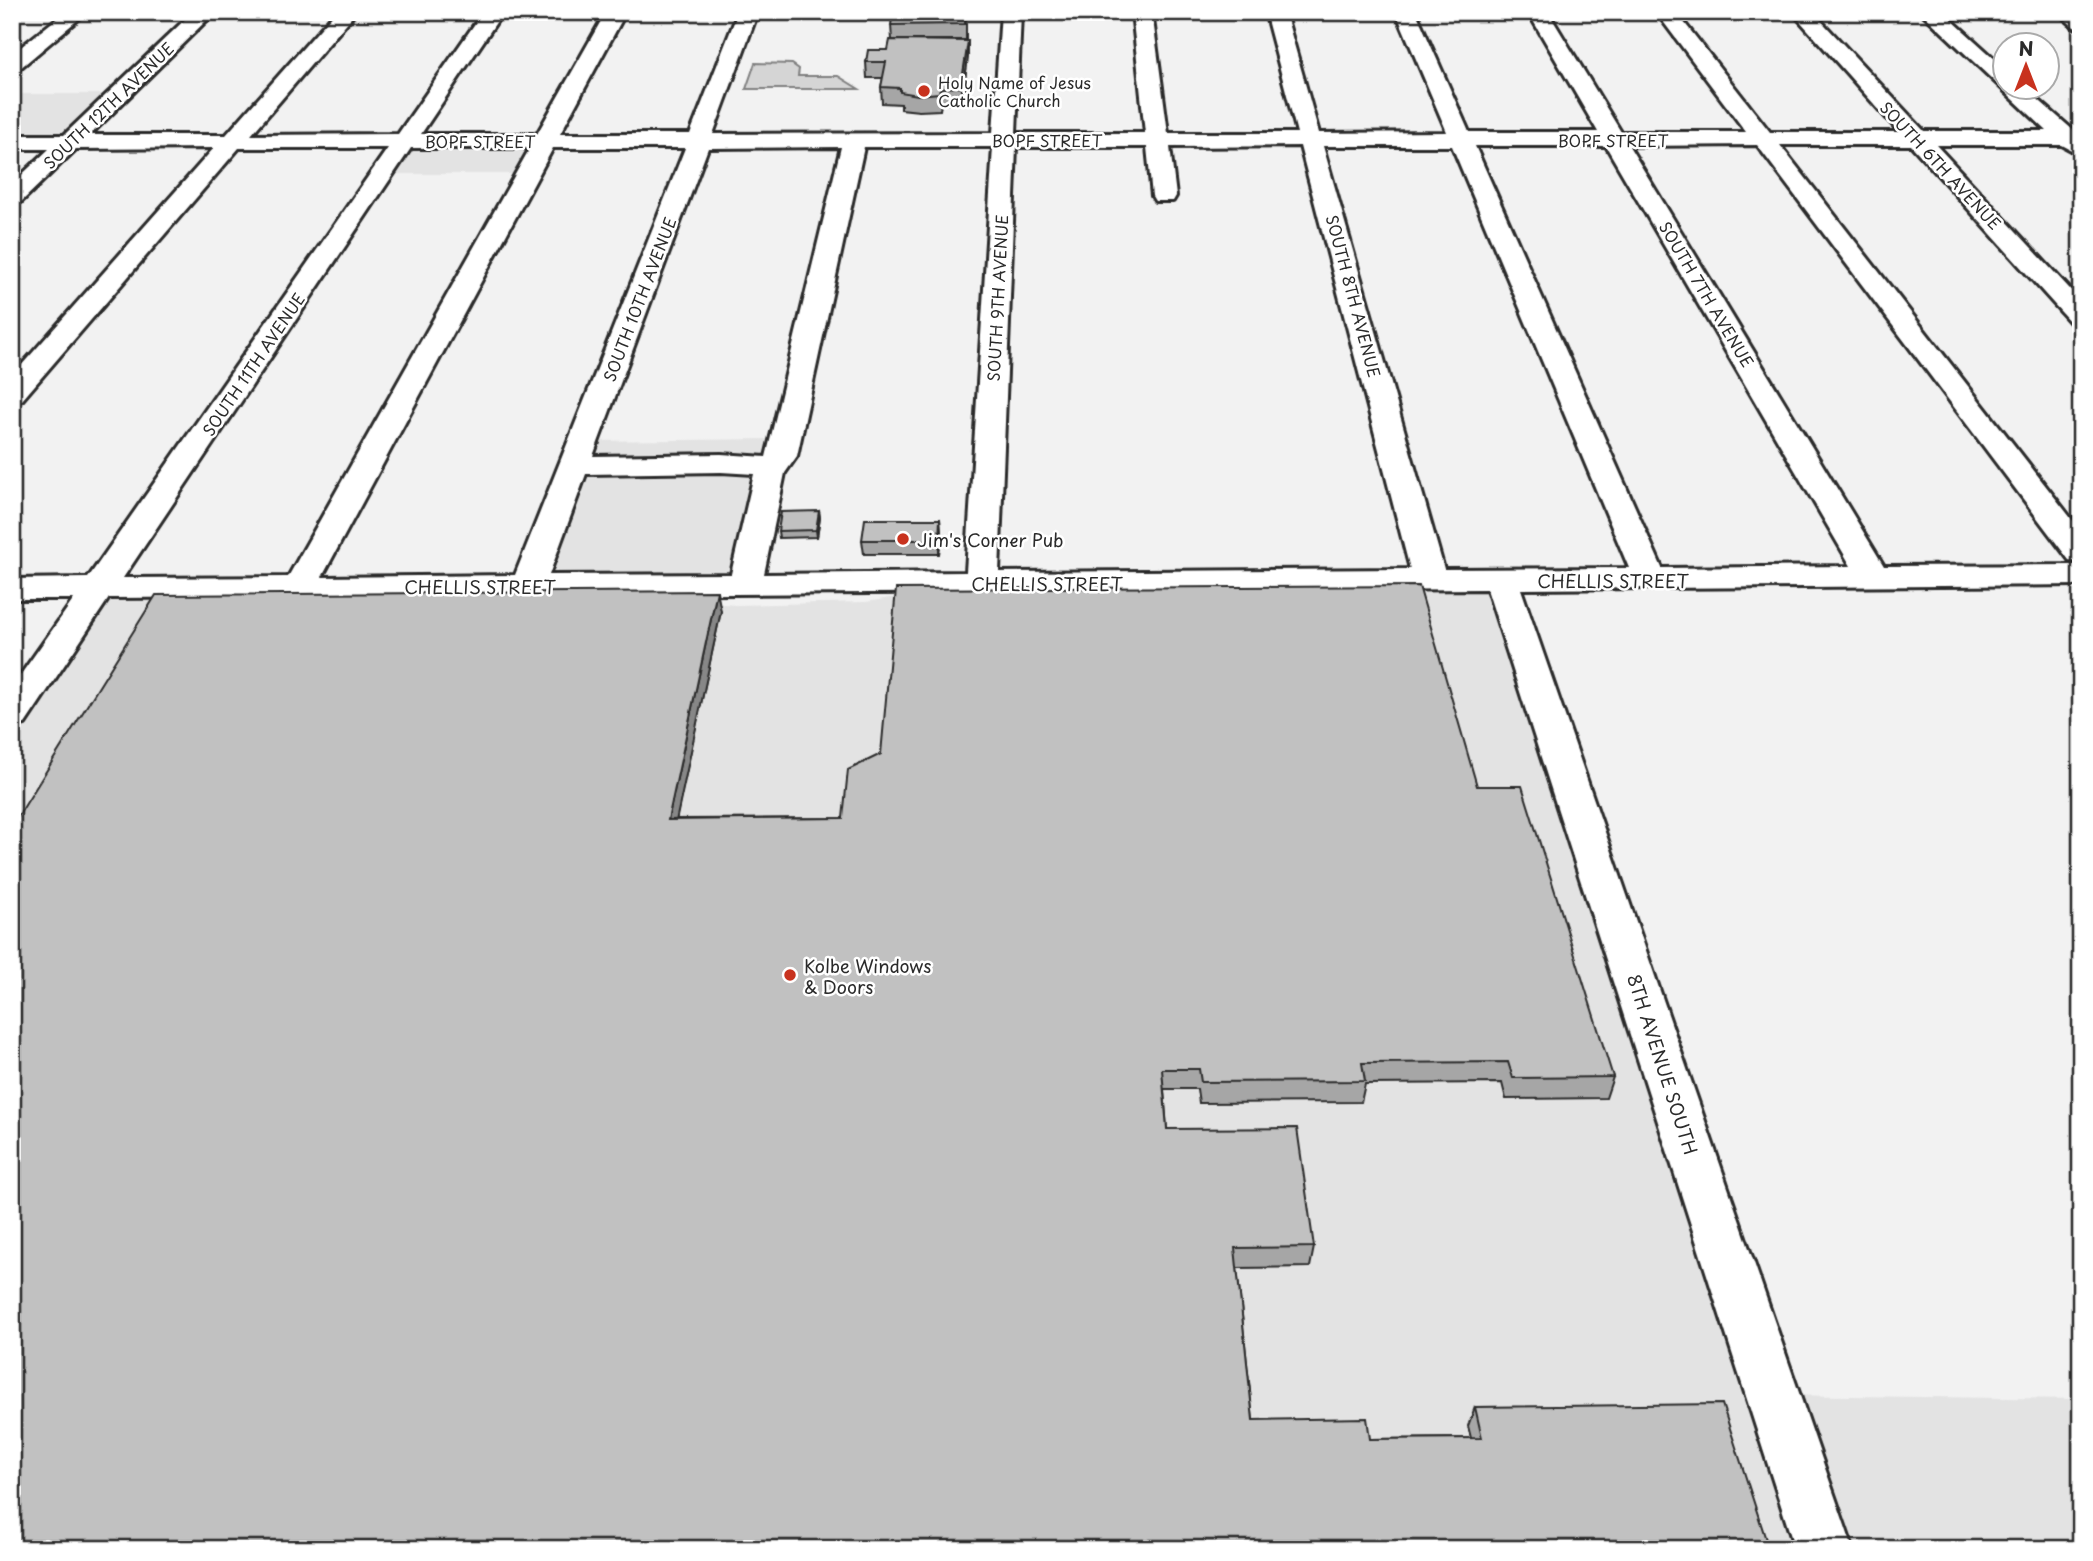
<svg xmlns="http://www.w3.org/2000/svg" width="2093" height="1561" font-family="'Playpen Sans',sans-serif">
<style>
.built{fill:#e3e3e3}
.green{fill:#d5d5d5;stroke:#808080;stroke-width:2}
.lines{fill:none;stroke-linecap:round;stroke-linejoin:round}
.minor-casing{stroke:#2b2b2b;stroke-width:6}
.minor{fill:#fff;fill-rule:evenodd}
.wall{fill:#a6a6a6;stroke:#2b2b2b;stroke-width:2}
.shaded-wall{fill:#878787;stroke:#2b2b2b;stroke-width:2}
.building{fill:#c1c1c1;stroke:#2b2b2b;stroke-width:2}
.poi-dot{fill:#c8321e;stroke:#fff;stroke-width:2.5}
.labels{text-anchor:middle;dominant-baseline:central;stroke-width:5;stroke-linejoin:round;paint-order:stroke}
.far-poi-label{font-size:16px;fill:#2b2b2b;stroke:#fff;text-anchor:start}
.far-street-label{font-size:16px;fill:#2b2b2b;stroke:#fff}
.poi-label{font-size:18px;fill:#2b2b2b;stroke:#fff;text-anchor:start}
.street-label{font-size:18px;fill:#2b2b2b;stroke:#fff}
</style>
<rect width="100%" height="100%" fill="#f2f2f2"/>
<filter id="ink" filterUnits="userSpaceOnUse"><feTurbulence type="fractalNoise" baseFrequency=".0143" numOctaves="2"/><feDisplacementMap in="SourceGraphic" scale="14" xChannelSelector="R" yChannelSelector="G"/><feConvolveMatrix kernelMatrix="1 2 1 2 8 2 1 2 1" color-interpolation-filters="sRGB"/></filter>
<g filter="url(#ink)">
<path class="built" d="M 12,94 L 120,94 L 71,142 L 12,142 Z
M 406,141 L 544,141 L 525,174 L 383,174 Z
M 784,439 L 755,572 L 535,587 L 735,605 L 866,602 L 982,583 L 1501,580 L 1773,1395 L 2081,1399 L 2081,1549 L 12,1549 L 12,715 L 99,589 L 528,586 L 585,441 Z"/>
<path class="green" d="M 755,63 L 792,64 L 799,69 L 798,76 L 838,76 L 859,89 L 746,89 Z"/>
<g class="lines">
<defs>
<path id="minor" d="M 65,12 L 87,12 L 19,69 L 12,71 L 12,54 Z
M 193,12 L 215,12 L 90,135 L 226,135 L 335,12 L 356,12 L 251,135 L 398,134 L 483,12 L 503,12 L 421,134 L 537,134 L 606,12 L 626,12 L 560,134 L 690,134 L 738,12 L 758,12 L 713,134 L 993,133 L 1001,12 L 1021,12 L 1016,133 L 1145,133 L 1132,12 L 1152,12 L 1168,133 L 1297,133 L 1265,12 L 1285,12 L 1319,133 L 1447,132 L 1396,12 L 1416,12 L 1469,132 L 1598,132 L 1528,12 L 1548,12 L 1621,132 L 1746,132 L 1656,12 L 1676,12 L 1770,132 L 1899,132 L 1792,12 L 1813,12 L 1924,131 L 2047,131 L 1921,12 L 1943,12 L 2006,69 L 2006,88 L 2025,88 L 2074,131 L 2081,131 L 2081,152 L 2077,153 L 2062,145 L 1936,145 L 2081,301 L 2081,325 L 2071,323 L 1911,145 L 1780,145 L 2081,531 L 2081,563 L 2069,560 L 1757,145 L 1629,146 L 1884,566 L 2081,565 L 2081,585 L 1521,589 L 1853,1549 L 1795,1549 L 1487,589 L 109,598 L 25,724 L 12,727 L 12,687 L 74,599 L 12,599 L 12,579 L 88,578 L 388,148 L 239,148 L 22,400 L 12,403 L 12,376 L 214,148 L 76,149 L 21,202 L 12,204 L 12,184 L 49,149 L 12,149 L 12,135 L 64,135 ZM 1300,146 L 1410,569 L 999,572 L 1016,147 L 1147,147 L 1152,196 L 1155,201 L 1173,201 L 1176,196 L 1170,147 ZM 1323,146 L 1452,146 L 1629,568 L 1444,569 ZM 1475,146 L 1606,146 L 1851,566 L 1662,568 ZM 841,147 L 766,457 L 721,454 L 593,456 L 708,148 ZM 864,147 L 993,147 L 966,572 L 764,574 L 785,473 L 797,456 ZM 411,148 L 530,148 L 288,577 L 123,578 ZM 553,148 L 685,148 L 515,575 L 322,577 ZM 721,472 L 754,474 L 731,574 L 549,575 L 586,474 Z
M 2057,12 L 2080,12 L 2081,29 L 2074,27 Z"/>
</defs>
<use href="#minor" class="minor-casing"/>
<use href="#minor" class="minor"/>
</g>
<path class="wall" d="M 966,12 L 966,40 L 892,40 L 891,25 Z
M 968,56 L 962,103 L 941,104 L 940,110 L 919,111 L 901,109 L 901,104 L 882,103 L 881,87 L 883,78 L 867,78 L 866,62 Z
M 819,511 L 820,518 L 817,537 L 779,538 L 778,531 Z
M 940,519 L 941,532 L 939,554 L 864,554 L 862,540 Z
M 721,611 L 676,819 L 843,818 L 1477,786 L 1613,1077 L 1606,1098 L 1506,1099 L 1502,1083 L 1365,1084 L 1361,1102 L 1199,1103 L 1197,1089 L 1164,1089 L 1167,1129 L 1314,1247 L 1310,1267 L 1237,1268 L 1253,1420 L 1370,1439 L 1471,1438 L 1468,1426 L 1475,1407 L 1769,1549 L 12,1549 Z"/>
<path class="shaded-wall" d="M 968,41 L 968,56 L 962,103 L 961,87 Z
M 819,511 L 820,518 L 817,537 L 816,530 Z
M 940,519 L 941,532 L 939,554 L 939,540 Z
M 717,591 L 721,611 L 672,840 L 668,820 Z"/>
<path class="building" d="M 893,12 L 965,12 L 965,24 L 891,25 Z
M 890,40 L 968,41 L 961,87 L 940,88 L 939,93 L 918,95 L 900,92 L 900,88 L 881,87 L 886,62 L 866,62 L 868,50 L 888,50 Z
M 819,511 L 816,530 L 778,531 L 781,512 Z
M 865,519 L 940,519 L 939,540 L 862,540 Z
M 1419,586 L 1477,786 L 1522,786 L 1613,1077 L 1513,1078 L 1508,1062 L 1362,1063 L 1365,1081 L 1201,1082 L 1199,1069 L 1162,1069 L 1167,1129 L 1297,1128 L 1314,1247 L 1235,1248 L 1253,1420 L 1367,1418 L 1370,1439 L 1482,1438 L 1475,1407 L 1722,1404 L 1769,1549 L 12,1549 L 12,826 L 156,595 L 717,591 L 668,820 L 843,818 L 848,770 L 881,754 L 896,589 Z"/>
</g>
<g class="poi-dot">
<circle cx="924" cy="91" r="7"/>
<circle cx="903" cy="539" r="7"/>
<circle cx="790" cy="975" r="7"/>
</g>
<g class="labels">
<g class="far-poi-label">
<text x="938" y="82">Holy Name of Jesus<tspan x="938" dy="18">Catholic Church</tspan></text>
</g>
<g class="far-street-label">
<text transform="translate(108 105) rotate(-44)">SOUTH 12TH AVENUE</text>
<text x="1047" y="140">BOPF STREET</text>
<text x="1613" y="140">BOPF STREET</text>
<text x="480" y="141">BOPF STREET</text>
<text transform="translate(1941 165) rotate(47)">SOUTH 6TH AVENUE</text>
<text transform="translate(1707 294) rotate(59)">SOUTH 7TH AVENUE</text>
<text transform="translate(1354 296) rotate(75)">SOUTH 8TH AVENUE</text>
<text transform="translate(997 298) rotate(-87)">SOUTH 9TH AVENUE</text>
<text transform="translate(639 299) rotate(-69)">SOUTH 10TH AVENUE</text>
<text transform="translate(253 364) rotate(-56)">SOUTH 11TH AVENUE</text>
</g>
<g class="poi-label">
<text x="917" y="539">Jim's Corner Pub</text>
<text x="804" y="965">Kolbe Windows<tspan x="804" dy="21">&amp; Doors</tspan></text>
</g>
<g class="street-label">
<text x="1613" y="580">CHELLIS STREET</text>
<text x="1047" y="583">CHELLIS STREET</text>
<text x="480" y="586">CHELLIS STREET</text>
<text transform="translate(1663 1064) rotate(72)">8TH AVENUE SOUTH</text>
</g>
</g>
<rect width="2093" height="1561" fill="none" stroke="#fff" stroke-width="42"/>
<rect x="21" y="21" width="2051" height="1519" fill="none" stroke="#2b2b2b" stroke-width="2.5" filter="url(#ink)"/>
<g transform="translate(2026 66)"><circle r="33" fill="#ffffff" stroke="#aaaaaa" stroke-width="2"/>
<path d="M0-5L12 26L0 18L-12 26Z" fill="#c8321e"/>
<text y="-10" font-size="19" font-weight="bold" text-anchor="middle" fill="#2b2b2b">N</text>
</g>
</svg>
